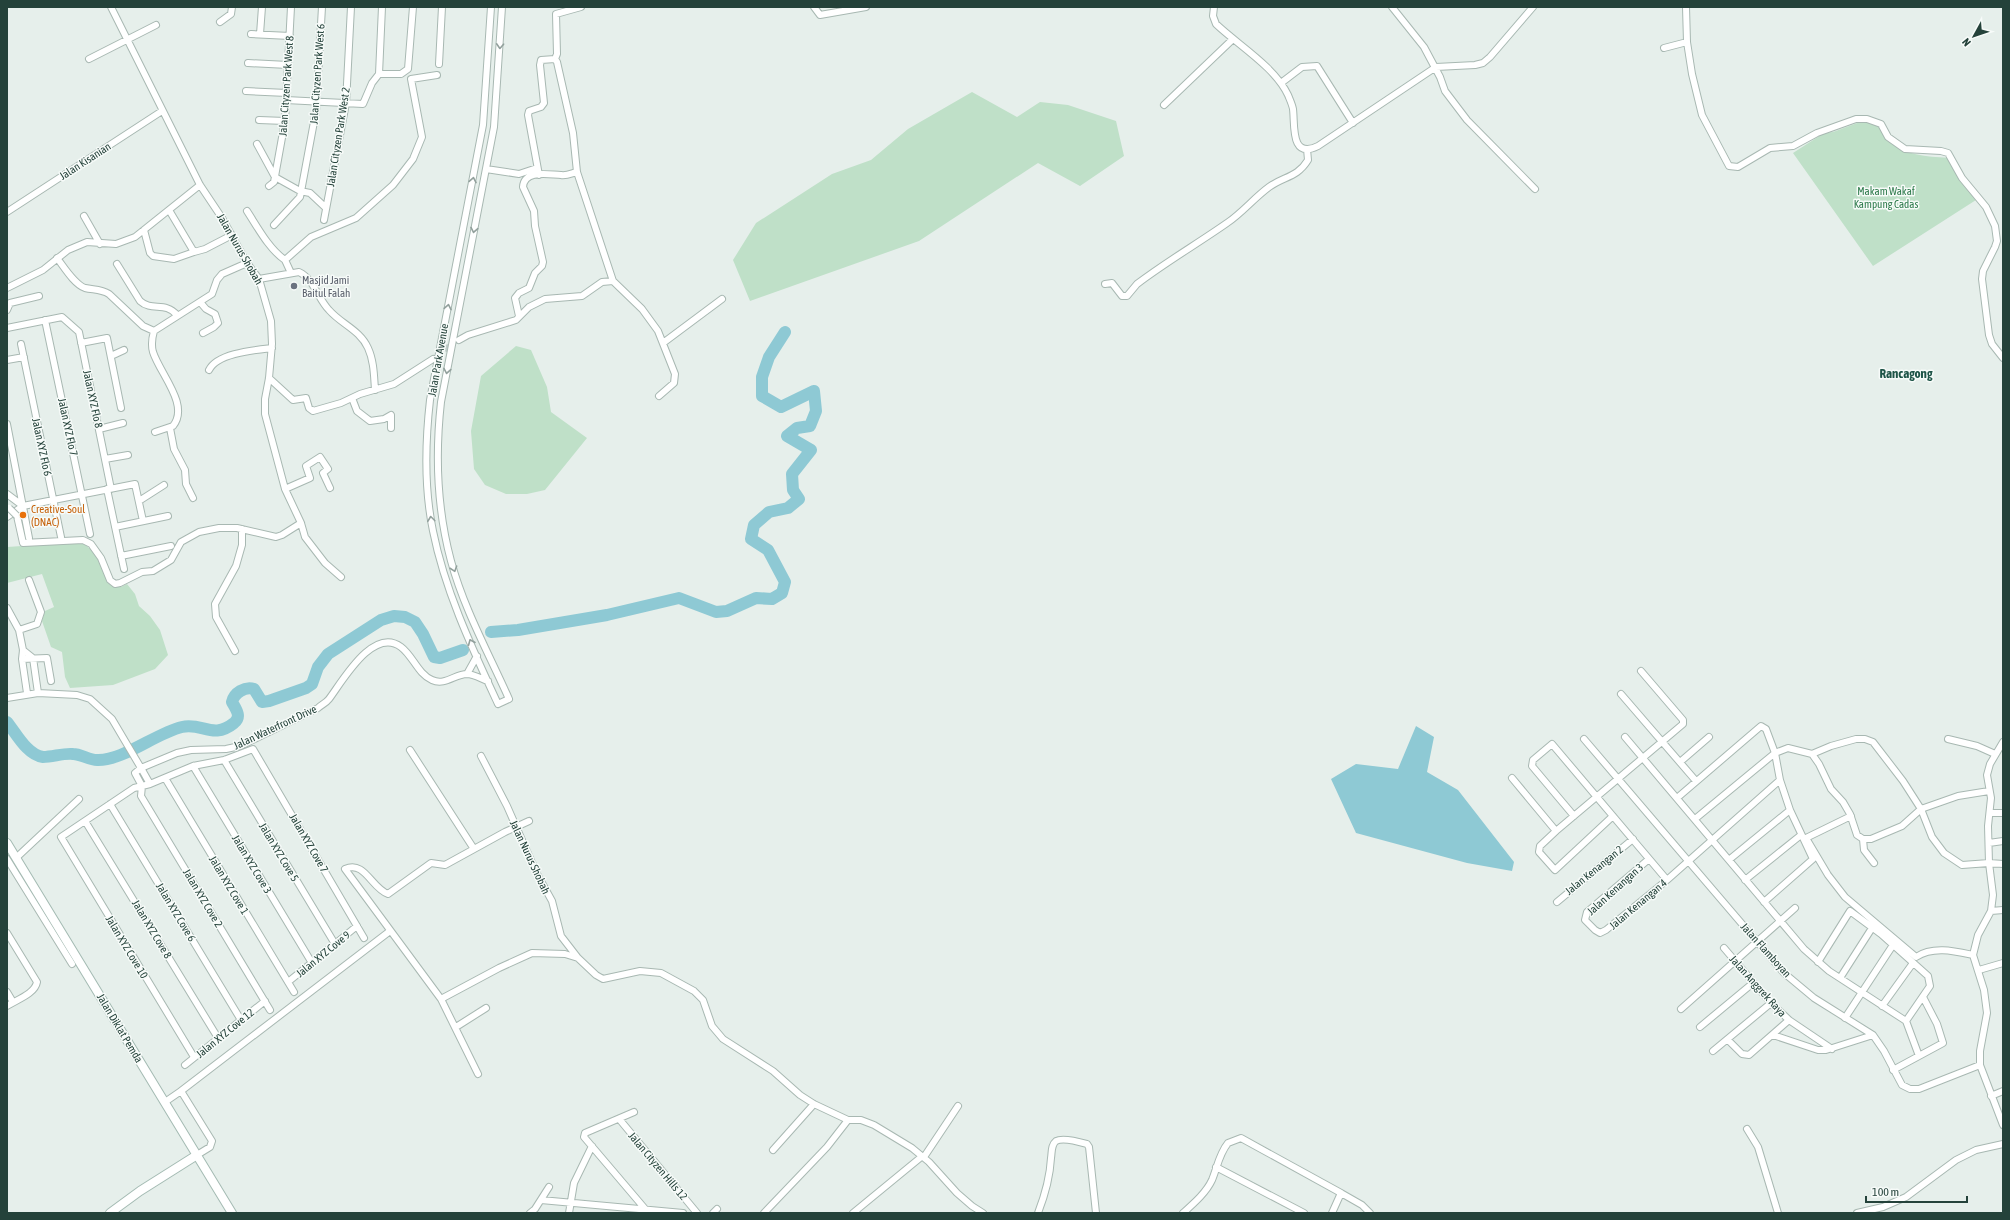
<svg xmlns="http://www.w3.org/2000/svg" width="2010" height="1220" font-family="'Asap Condensed',sans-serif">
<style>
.green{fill:#bfe0c8}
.water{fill:#8ec9d4}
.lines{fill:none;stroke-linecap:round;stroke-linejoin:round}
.river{stroke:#8ec9d4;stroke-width:12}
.street-tunnel{stroke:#bfccc8;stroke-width:6;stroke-dasharray:6 3;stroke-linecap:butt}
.street-casing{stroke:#a8b8b2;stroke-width:8}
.secondary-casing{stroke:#a4bbb3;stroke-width:10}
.street{stroke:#fff;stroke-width:6}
.secondary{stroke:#fff;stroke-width:8}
.street-bridge-casing{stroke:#a8b8b2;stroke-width:8;stroke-linecap:butt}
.street-bridge{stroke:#fff;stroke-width:6}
.oneway{stroke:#92a09c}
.worship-dot{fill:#6b7280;stroke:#f7fbf9;stroke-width:1.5}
.food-dot{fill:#e8710a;stroke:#f7fbf9;stroke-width:1.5}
.labels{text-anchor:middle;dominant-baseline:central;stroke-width:3;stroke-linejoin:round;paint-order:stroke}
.street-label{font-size:11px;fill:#24423a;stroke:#f7fbf9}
.park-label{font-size:11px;fill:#2d7a4b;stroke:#f7fbf9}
.worship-label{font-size:11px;fill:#5b616d;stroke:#f7fbf9;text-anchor:start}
.food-label{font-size:11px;fill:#c56008;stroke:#f7fbf9;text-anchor:start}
.quarter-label{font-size:13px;font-weight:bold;fill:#1f5548;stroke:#f7fbf9}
</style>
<rect width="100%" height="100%" fill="#e6efeb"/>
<path class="green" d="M 972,92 L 1017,117 L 1040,102 L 1068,105 L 1116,121 L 1124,156 L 1080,186 L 1038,163 L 919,241 L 750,301 L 733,260 L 756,223 L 832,174 L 871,160 L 908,129 Z
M 1871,121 C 1882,127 1883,136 1892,143 C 1907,156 1932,157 1951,158 L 1963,183 L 1976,200 L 1873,266 L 1793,153 L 1824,133 L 1833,132 L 1860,122 Z
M 516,346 L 531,350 L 547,387 L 551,412 L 587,438 L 545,490 L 527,494 L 506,494 L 485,485 L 474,469 L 471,431 L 481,376 Z
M 82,542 L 96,554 L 109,584 L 121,587 L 127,584 L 135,594 L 139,606 L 150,616 L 160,630 L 168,655 L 155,669 L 113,685 L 70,688 L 65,677 L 62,652 L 51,647 L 42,621 L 45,611 L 54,607 L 42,574 L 7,583 L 7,547 Z"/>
<path class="water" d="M 1416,726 L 1434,737 L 1427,772 L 1458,790 L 1514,862 L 1512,871 L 1467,863 L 1356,833 L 1331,779 L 1356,764 L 1398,769 Z"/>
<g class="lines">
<path class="river" d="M 491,632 L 518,630 L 607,615 L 679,598 L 716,612 L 727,611 L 756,598 L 772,599 L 782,593 L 785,582 L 768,550 L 751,539 L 754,525 L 769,512 L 788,508 L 799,499 L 793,490 L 792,474 L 811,450 L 787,436 L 797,428 L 810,426 L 816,411 L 814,391 L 781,407 L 762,396 L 762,377 L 769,357 L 785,332
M 7,722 C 16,733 27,755 43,757 C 53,757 63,753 73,754 C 81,754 89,760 97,760 C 123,761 156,733 182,727 C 202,722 213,740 234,723 C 242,717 236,709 232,702 C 234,693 245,686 254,689 L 262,702 L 269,701 L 306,688 L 312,684 L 318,667 L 328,654 L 381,620 L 394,616 L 405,617 L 415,622 L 423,634 L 434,657 L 440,658 L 463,650"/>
<path class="street-tunnel" d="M 437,355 L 454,343"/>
<defs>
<path id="street" d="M 111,7 L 200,185 L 222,218 L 247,263 L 259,279 L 271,321 L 272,344 L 269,378 L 265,399 L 265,414 L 285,489 L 301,523 L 305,537 L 325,563 L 341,577
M 491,7 L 483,125 L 430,400 C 425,444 424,488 433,531 C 445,591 472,648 498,704 L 509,699 C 489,654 464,609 451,561 C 437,509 435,456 441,402 L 494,127 L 502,7
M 814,7 L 820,15 L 866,7
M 1214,7 L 1213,16 L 1216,24 C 1238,45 1275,67 1288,95 C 1290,100 1292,104 1293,109 C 1295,125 1290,160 1318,146 L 1436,67 L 1475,65 L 1483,63 L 1490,57 L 1533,7
M 1392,7 L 1424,47 L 1440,77 L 1445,91 L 1467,120 L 1535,189
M 1686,7 L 1687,42 L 1692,74 L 1702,115 L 1729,166 L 1738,167 L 1770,148 L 1793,146 L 1817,133 L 1856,119 L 1867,119 L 1881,124 L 1888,137 L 1905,149 L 1941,151 L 1948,153 L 1962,178 L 1986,207 L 1995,226 L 1997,241 L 1995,247 L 1983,271 L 1982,279 L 1989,335 L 1992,344 L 2003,358
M 220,22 L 231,14 L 232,7
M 251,34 L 290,36
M 260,34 L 262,7
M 1664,48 L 1687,42
M 89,59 L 156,25
M 555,59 L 557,62 L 573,133 L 577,172 L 613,281 L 642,309 L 658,331 L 675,374 L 674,383 L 659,396
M 555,59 L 557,54 L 556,14 L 581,7
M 248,63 L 288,65
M 439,64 L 442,7
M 379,74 L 401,74 L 408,69 L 413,7
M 379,74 L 382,7
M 1281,83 L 1302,67 L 1317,66 L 1353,123
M 246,91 L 287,93
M 286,100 L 363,104 L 372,83 L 379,74
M 1164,105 L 1233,39
M 259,120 L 285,121
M 257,144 L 275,177 L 300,191 L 310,193 L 326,208
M 486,169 L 519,174 L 537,168
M 539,175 L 528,115 L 529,111 L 541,107 L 544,103 L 540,65 L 541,60 L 555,59
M 269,186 L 274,182 L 285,121 L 291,7
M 169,210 L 194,252 L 205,249 L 232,235
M 247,211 C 258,228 269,249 285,260
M 7,212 L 162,111
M 84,216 L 100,244
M 324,220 L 346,103 L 351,7
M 274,225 L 300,197 L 316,111 L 322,7
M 144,230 L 150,253 L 153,256 L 174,259 L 194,252
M 57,258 C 64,267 74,284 85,288 C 94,290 101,289 109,294 L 143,326 L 154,331 L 212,294 L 217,280 L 222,274 L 247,263
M 117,264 L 140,301 C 152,312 165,301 177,315
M 291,273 L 285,260 L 311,237 L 356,218 L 393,185 L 413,159 L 422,137 L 411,79 L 437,75
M 259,279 L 299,272 C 314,279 318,299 329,310 C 341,324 360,330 368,348 C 374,361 374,376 375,390
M 1105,284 L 1112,283 L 1122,296 L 1127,296 L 1137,284 C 1166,262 1197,244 1227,223 C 1242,213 1254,198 1269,187 C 1284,176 1297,178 1308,160 L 1307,149
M 7,288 L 43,270 L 68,250 L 87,242 L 116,244 L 135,237 L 200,185
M 200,302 L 206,309 L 215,314 L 218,323 L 214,327 L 203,333
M 7,310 L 10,303 L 39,296
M 519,316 L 515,298 L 519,293 L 529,288 L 535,273 L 542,266 L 543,262 L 535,226 L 534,211 L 523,187 C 524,169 550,175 561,175 C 567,176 572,173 577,172
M 45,320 L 90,534
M 7,328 L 62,317 L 79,332 L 111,489
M 154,331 C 152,338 151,345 153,352 C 160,374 190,405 173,426 L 155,432
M 459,340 L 468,335 L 516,320 L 529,307 L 545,299 L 582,296 L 602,282 L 613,281
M 81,343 L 107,338 L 121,408
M 663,343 L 722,299
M 21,344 L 61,537
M 111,356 L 124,350
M 7,360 L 24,357
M 209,370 C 217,353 255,350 272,348
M 269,378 L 293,400 L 306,398 L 309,408 L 313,411 L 341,403 L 360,394 L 394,384 L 433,359
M 352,398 L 357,411 L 370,421 L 384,419 L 391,415 L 391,428
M 7,424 L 29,538
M 170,428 L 174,449 L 185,470 L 186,484 L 193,498
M 99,429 L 123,423
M 105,459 L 128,455
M 107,489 L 124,569
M 285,489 L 310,478 L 306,466 L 320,457 L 328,469 L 323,473 L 330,488
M 7,494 L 23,506
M 139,501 L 164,485
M 17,516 L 23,543 L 83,540 L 91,544 L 101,558 L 110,580 L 115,584 L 120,583 L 142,572 L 153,571 L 171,560 L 181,542 L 199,532 L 219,528 L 237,528 L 276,537 L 282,535 L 301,523
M 7,517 L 23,506 L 135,484 L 143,521
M 115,527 L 168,516
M 121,556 L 171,546
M 7,608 L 19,630 L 23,650 L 22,659 L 27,693
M 19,630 L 37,624 L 41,612 L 29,580
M 23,650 L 33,658 L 38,693
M 235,651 L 216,617 L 215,604 L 236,566 L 242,545 L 242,529
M 22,659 L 47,658 L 51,681
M 467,674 L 477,656
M 1621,694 L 1696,781
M 7,698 L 38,693 L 77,695 L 90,699 L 112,719 L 141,768 L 177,753 L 191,750 L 226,749 L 240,746 L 318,708 C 321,705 326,703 329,699 C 342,682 373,626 401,647 C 413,656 418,674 432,680 C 445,686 455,674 467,674 C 473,674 482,679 488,681
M 1625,737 L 1804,949 L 1829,971 L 1906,1021 L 1919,1056
M 1584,739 L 1784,973 L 1814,998 L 1873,1035 L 1884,1051 L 1902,1085 L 1910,1089 L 1919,1089 L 1980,1065
M 1948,739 L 1977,746 L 1995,754
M 2003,742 L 1990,764 L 1987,775 L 1991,798 L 1988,826 L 1989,863 L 1993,895 L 1991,911 L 1978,935 L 1973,955 L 1984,990 L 1987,1013 L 1980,1051 L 1980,1065 L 2003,1125
M 410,750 L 474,849
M 1812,754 L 1831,746 L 1856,739 L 1865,739 L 1873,742 L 1903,781 L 1921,809 L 1932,837 L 1944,853 L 1962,865 L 1989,863 L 2003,864
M 481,756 L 507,806 L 537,874 L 552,901 L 561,936 L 578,958
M 224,760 L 335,944
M 1680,762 L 1709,737
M 193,766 L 312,963
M 165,778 L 294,992
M 1512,778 L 1556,831
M 142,786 L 141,796 L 270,1010
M 142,786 L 135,773 L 141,768 L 150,784
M 1677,798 L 1761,726 L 1766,729 L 1775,753 L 1788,748 L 1812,754 L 1819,764 L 1831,789 L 1843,802 L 1850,814 L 1857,835 L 1863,839 L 1871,839 L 1902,826 L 1921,809 L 1958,796 L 1989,791
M 110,804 L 241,1020
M 1990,813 L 2003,813
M 1574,816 L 1532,766 L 1533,760 L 1552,744 L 1667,880
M 1613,816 L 1555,870 L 1539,852 L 1540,846 L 1556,831 L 1683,724 L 1683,720 L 1641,671
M 1851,816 L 1806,838 L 1828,875 L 1845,897 L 1916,957 C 1933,946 1954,951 1973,955
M 1695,819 L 1775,753 L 1780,780
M 85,821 L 218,1038
M 1863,839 L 1864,850 L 1874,863
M 1989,843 L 2003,841
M 16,858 L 79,799
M 7,859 L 72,964
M 1649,859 L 1587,912 L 1585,920 L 1595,930 L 1600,933 L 1606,930 L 1667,880 L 1780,780 L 1790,810
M 1730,859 L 1790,810 L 1813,859 L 1764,902
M 1745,880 L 1801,835
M 1557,902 L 1633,839
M 1991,911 L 2003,910
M 7,933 L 37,982 C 35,994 16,1000 7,1006
M 1724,948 L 1771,1003 L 1789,1020 L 1832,1049
M 1818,962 L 1850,911 L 1881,934 L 1928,976 L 1930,986 L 1906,1021
M 1979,970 L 2003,963
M 1840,978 L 1872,928
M 288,982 L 357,926
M 7,992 L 13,1002
M 441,999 L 499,968 L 532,953 L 565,954 L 578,958 L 596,975 L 603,979 L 640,971 L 661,973 L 694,991 L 703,1000 L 712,1026 L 723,1039 L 773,1071 L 800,1095 L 814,1104 L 848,1120 L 861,1120 L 874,1125 L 912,1148 L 929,1162 L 957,1193 L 972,1206 L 983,1213
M 1882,1006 L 1913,963
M 1681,1009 L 1795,908
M 1845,1018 L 1893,945
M 456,1027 L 486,1008
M 1700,1027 L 1753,983
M 1773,1035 L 1818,1050 L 1826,1050 L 1873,1035
M 1728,1040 L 1742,1054 L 1749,1055 L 1789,1020
M 1713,1051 L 1771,1003
M 194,1057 L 61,837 L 134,788 L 150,784 L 193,766 L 224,760 L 253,749 L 364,938
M 185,1065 L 265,1001
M 1893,1070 L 1943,1043 L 1937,1024 L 1923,997
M 478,1074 L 441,999 L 345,869 C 365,860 371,888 388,894 L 431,863 L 445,865 L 505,832 L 529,821
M 1991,1096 L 2003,1091
M 165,1102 L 181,1091
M 634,1112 L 585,1133 L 584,1137 L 646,1210
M 620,1120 L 697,1213
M 1747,1129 L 1758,1147 L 1778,1213
M 773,1150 L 814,1104
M 197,1155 L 210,1147 L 212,1141 L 181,1091 L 390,931
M 924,1157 L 958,1106
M 1216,1167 L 1304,1213
M 541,1200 L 683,1213
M 530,1213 L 535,1209 L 549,1187
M 569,1213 L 574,1183 L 592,1146
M 713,1213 L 717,1209
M 764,1213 L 827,1147 L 848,1120
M 853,1213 L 920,1158
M 1038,1213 C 1045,1195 1050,1177 1051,1158 C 1052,1152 1051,1145 1056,1141 C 1063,1137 1080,1142 1087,1144 L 1089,1147 L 1096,1213
M 1183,1213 C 1193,1204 1206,1193 1212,1180 C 1217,1168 1219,1154 1228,1143 L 1241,1138 L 1341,1193
M 1332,1213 L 1341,1193 L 1362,1205 L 1370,1213
M 1857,1213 L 1883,1207 L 1906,1197 L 1956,1160 L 1976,1150 L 2003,1144"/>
<path id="secondary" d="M 7,843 L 232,1213
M 110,1213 L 140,1191 L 197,1155"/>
</defs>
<use href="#street" class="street-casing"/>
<use href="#secondary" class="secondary-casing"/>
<use href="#street" class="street"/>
<use href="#secondary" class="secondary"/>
<defs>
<path id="street-bridge" d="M 9,508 L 17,516"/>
</defs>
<use href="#street-bridge" class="street-bridge-casing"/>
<use href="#street-bridge" class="street-bridge"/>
</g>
<defs><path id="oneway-chevron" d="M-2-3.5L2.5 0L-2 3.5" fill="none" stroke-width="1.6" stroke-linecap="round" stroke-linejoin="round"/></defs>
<g class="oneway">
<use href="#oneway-chevron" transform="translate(500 46) rotate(93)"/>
<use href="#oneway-chevron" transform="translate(473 180) rotate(-79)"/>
<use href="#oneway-chevron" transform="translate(474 230) rotate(101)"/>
<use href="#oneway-chevron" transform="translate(448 307) rotate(-79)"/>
<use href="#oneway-chevron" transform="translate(447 371) rotate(100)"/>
<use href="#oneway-chevron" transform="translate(431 519) rotate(-97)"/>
<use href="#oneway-chevron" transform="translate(454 569) rotate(71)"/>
<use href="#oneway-chevron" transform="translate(471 642) rotate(-113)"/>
</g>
<circle class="worship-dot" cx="294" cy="286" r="4"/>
<circle class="food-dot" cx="23" cy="515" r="4"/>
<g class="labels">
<g class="street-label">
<text transform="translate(317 74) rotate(-86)">Jalan Cityzen Park West 6</text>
<text transform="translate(286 86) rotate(-86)">Jalan Cityzen Park West 8</text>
<text transform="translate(338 137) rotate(-81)">Jalan Cityzen Park West 2</text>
<text transform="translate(85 161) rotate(-33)">Jalan Kisanian</text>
<text transform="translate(240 249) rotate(60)">Jalan Nurus Shobah</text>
<text transform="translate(438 360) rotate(-80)">Jalan Park Avenue</text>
<text transform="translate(93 399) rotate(78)">Jalan XYZ Flo 8</text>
<text transform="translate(68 427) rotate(78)">Jalan XYZ Flo 7</text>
<text transform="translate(42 447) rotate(78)">Jalan XYZ Flo 6</text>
<text transform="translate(275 727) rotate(-25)">Jalan Waterfront Drive</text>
<text transform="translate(309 843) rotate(60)">Jalan XYZ Cove 7</text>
<text transform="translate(279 852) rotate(59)">Jalan XYZ Cove 5</text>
<text transform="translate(530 857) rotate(65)">Jalan Nurus Shobah</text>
<text transform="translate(252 864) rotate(59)">Jalan XYZ Cove 3</text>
<text transform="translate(1594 870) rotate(-39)">Jalan Kenangan 2</text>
<text transform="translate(229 885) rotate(59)">Jalan XYZ Cove 1</text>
<text transform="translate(1615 889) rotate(-42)">Jalan Kenangan 3</text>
<text transform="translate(203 898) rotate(59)">Jalan XYZ Cove 2</text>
<text transform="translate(1638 904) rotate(-40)">Jalan Kenangan 4</text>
<text transform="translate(176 912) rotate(59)">Jalan XYZ Cove 6</text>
<text transform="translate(152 929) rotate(59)">Jalan XYZ Cove 8</text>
<text transform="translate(127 947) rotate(59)">Jalan XYZ Cove 10</text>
<text transform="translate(1766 950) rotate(48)">Jalan Flamboyan</text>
<text transform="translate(323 954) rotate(-39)">Jalan XYZ Cove 9</text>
<text transform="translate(1758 986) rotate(48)">Jalan Anggrek Raya</text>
<text transform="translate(120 1028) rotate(59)">Jalan Diklat Pemda</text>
<text transform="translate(225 1033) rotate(-39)">Jalan XYZ Cove 12</text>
<text transform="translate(658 1166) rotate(50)">Jalan Cityzen Hills 12</text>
</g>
<g class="park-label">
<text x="1886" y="191">Makam Wakaf<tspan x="1886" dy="13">Kampung Cadas</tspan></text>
</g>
<g class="worship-label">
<text x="302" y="280">Masjid Jami<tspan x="302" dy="13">Baitul Falah</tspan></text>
</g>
<g class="food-label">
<text x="31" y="509">Creative-Soul<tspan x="31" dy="13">(DNAC)</tspan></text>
</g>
<g class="quarter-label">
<text x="1906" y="373">Rancagong</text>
</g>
</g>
<rect width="2010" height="1220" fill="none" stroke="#24423a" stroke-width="16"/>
<g transform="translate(1974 36) rotate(230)" stroke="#f7fbf9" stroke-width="3" paint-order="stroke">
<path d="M0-3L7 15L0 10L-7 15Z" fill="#24423a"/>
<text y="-6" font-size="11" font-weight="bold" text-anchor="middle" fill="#24423a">N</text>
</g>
<path d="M1866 1196v6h101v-6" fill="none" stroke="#24423a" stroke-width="2"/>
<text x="1872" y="1196" font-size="12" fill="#24423a" stroke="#f7fbf9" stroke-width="3" paint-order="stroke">100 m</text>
</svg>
